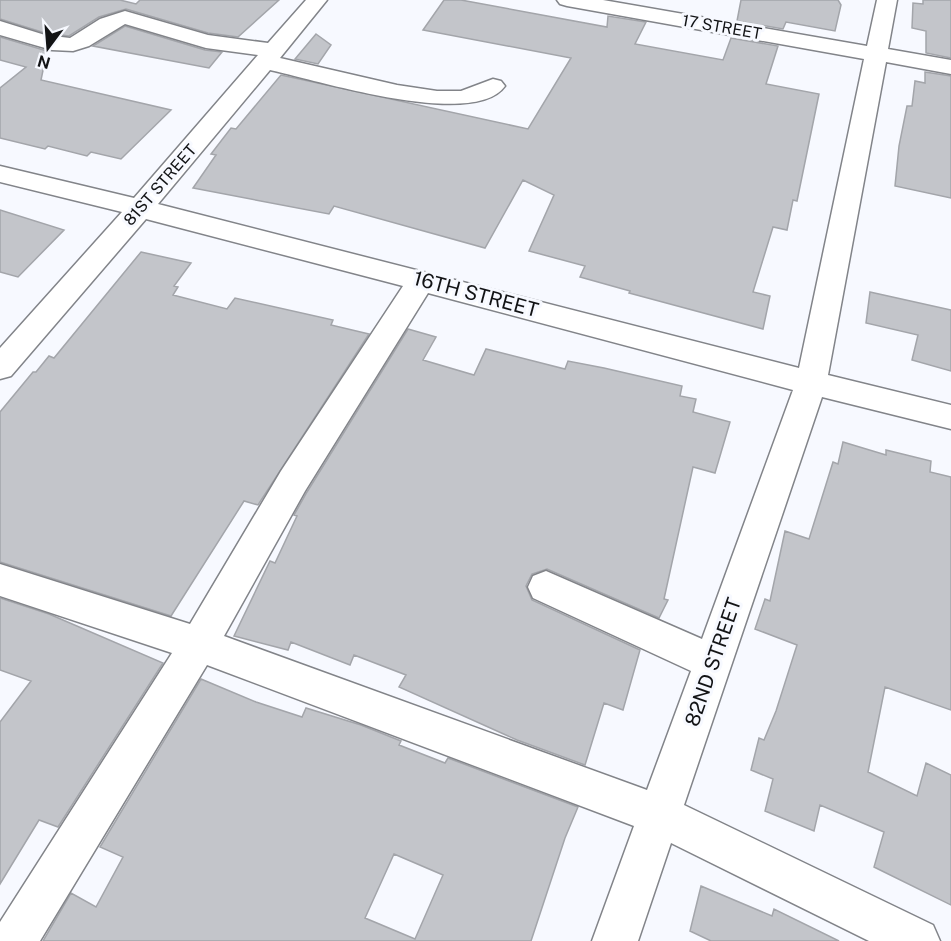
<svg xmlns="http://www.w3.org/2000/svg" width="951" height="941" font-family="'Public Sans',sans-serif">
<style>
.building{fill:#c3c5ca;stroke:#a3a5aa;stroke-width:1.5;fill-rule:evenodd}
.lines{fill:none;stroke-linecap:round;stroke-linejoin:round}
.minor-casing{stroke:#828489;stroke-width:3}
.minor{fill:#fff;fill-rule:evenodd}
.labels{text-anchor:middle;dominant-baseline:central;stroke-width:6;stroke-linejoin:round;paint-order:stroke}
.far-street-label{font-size:16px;fill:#121315;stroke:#f7f9ff}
.street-label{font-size:20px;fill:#121315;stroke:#f7f9ff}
</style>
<rect width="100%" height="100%" fill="#f7f9ff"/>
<path class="building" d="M 0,0 L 120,0 L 136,4 L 140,0 L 279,0 L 238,37 L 208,33 L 126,9 L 99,17 L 69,36 L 45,33 L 0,19 Z
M 444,0 L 461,0 L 607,27 L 608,16 L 646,22 L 635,44 L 723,60 L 731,38 L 778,46 L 766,84 L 819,94 L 797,201 L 793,200 L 787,230 L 773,227 L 753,292 L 770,296 L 763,329 L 629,293 L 630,291 L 580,277 L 585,266 L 529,251 L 554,195 L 523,180 L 485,248 L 334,206 L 329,214 L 193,188 L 216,155 L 211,154 L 231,128 L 236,129 L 281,75 L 528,129 L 571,58 L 423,30 Z
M 741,0 L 838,0 L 841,5 L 835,31 L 786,22 L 783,29 L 737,21 Z
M 923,0 L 951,0 L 951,58 L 926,53 L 926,31 L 912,28 L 913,3 L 923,4 Z
M 125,26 L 205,50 L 222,52 L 209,68 L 93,46 Z
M 316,34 L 331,45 L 318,64 L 295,59 Z
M 0,37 L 47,51 L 41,80 L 171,110 L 121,159 L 91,152 L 87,156 L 48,146 L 45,149 L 0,138 L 0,88 L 26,67 L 0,60 Z
M 925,72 L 951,76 L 951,198 L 895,186 L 899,146 L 907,106 L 912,106 L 915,81 L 925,83 Z
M 0,210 L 64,230 L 18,277 L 0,272 Z
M 141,252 L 191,263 L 174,286 L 178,287 L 173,295 L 227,309 L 235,298 L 333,320 L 331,325 L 369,334 L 258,505 L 244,501 L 171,616 L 0,562 L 0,412 L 33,372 L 36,372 L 49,356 L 54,358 Z
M 870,292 L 951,310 L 951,371 L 912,360 L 918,335 L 866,323 Z
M 408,329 L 436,337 L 423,360 L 474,375 L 486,349 L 565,369 L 568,361 L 604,368 L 682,386 L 680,396 L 696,399 L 693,412 L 730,422 L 715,473 L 693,467 L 664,599 L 668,600 L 659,618 L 547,569 L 532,574 L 526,586 L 532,600 L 640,650 L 623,710 L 604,703 L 585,765 L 517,740 L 399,687 L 406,675 L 354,655 L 350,665 L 291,642 L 288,650 L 234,636 L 270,561 L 275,563 L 297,516 L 294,515 L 307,492 Z
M 843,442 L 886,455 L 886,450 L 931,461 L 930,472 L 951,477 L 951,710 L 885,687 L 868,772 L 917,796 L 926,763 L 951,775 L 951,905 L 874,867 L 884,832 L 820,805 L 814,831 L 765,811 L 773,779 L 751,770 L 759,738 L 764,740 L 776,711 L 797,645 L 755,629 L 765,599 L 770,601 L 785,531 L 809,539 L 833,462 L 838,464 Z
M 0,598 L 49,614 L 163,663 L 58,827 L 39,820 L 0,884 L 0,722 L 31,681 L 0,670 Z
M 201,679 L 256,702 L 302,717 L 306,708 L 361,725 L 401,741 L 399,745 L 445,763 L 448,758 L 578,807 L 565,838 L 531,941 L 43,941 L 71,893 L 96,907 L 123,857 L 100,847 ZM 394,854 L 443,875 L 415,939 L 365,918 Z
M 701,886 L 772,916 L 774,909 L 839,941 L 711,941 L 690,931 Z"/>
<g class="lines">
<defs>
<path id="minor" d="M 306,0 L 327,0 L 280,58 L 397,85 L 437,91 L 461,91 L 493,79 L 501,81 L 505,86 C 474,130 316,80 270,70 L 158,204 L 799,368 L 864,59 L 567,6 L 560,4 L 557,0 L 603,0 L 867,46 L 877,0 L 897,0 L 888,49 L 951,60 L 951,74 L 886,62 L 828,375 L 951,405 L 951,429 L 822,397 L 684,805 L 933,925 L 940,941 L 869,941 L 671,843 L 638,941 L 592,941 L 634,826 L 207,665 L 40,941 L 0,941 L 0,922 L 172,653 L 0,596 L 0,564 L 190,624 L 281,471 L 403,286 L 146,219 L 11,376 L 0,379 L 0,348 L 122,212 L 0,182 L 0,166 L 134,198 L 258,55 L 206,48 L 125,24 L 89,46 L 73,51 L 52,50 L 0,35 L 0,21 L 45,35 L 70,38 L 100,19 L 125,11 L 208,35 L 268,43 ZM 428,293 L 793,390 L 702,639 L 546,571 L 533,576 L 528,587 L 533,598 L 691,671 L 647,790 L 224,636 L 305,491 Z"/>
</defs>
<use href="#minor" class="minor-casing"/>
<use href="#minor" class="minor"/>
</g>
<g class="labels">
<g class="far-street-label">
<text transform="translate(722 27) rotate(10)">17 STREET</text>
<text transform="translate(160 185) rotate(-49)">81ST STREET</text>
</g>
<g class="street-label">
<text transform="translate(476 294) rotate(15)">16TH STREET</text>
<text transform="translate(713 662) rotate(-71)">82ND STREET</text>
</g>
</g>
<g transform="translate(48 48) rotate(196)" stroke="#f7f9ff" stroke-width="4.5" paint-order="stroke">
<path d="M0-4.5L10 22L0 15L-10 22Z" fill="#121315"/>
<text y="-9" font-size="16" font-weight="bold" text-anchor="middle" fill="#121315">N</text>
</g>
</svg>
